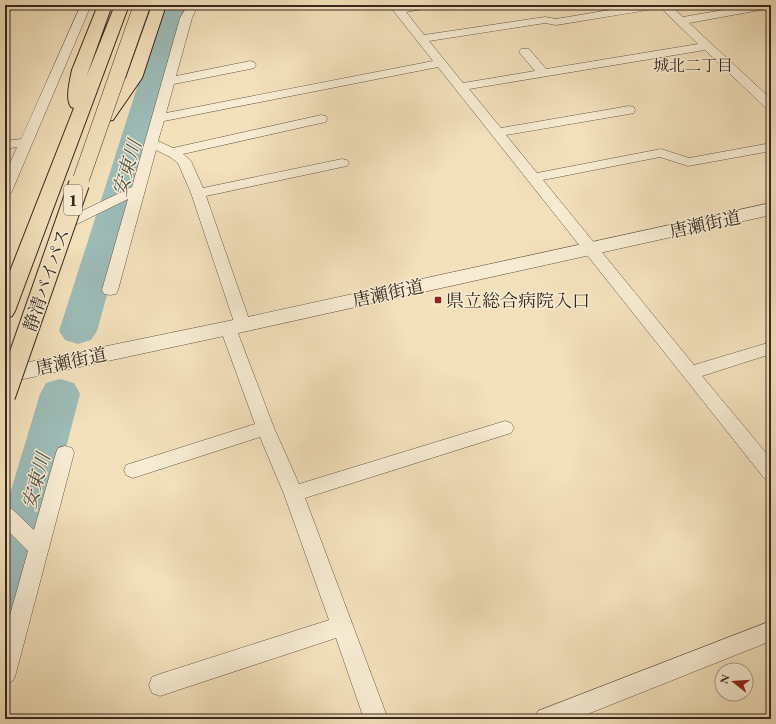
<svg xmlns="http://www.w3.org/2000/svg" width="776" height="724" font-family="'EB Garamond','Noto Serif JP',serif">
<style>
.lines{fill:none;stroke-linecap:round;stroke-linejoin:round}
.river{fill:#9dbcb8;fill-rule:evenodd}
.minor-casing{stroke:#655646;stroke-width:1}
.tertiary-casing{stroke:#655646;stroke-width:1}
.motorway-casing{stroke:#36271f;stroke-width:2}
.minor{fill:#f7ecd3;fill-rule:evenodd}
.tertiary{fill:#f7ecd3;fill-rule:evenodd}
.motorway{fill:#f3e1bc;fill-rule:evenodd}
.motorway-bridge-far1-casing{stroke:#36271f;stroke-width:17;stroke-linecap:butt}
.motorway-bridge-casing{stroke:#36271f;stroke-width:22;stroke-linecap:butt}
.motorway-bridge-far1{stroke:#f3e1bc;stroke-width:16}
.motorway-bridge{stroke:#f3e1bc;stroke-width:20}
.poi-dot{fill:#8f2418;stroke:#f7ecd3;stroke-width:1.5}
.labels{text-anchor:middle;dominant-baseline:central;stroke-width:3;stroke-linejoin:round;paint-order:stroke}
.far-neighbourhood-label{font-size:16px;fill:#36271f;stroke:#f7ecd3}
.shield{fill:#f7ecd3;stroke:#706255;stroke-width:1}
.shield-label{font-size:17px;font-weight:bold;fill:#36271f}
.street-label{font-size:18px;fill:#36271f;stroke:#f7ecd3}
.poi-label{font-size:18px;fill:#36271f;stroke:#f7ecd3;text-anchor:start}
.water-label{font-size:19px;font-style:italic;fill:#504c45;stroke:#f7ecd3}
</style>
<rect width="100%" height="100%" fill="#f3e1bc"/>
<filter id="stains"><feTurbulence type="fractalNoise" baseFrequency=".005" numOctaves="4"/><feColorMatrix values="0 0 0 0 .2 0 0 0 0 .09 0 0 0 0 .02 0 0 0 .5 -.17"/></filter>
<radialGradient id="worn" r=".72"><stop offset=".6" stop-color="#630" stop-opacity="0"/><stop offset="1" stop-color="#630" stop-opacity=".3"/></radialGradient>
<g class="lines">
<path class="river" d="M 166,5 L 192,5 L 178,41 L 97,331 L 91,340 L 78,344 L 65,340 L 59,331 L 152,41 Z
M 60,379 L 74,383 L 80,394 L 29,590 L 22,605 L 5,611 L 5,510 L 40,394 L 46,383 Z"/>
<defs>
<path id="minor" d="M 81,5 L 91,5 L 12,191 L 10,194 L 5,195 L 5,175 L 17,147 L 5,149 L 5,141 L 21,139 Z
M 188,5 L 198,5 L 192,18 L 176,76 L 250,61 L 254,62 L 256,65 L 254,68 L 250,69 L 174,84 L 166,113 L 433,61 L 389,5 L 401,6 L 434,5 L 429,8 L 406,12 L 424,35 L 545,17 L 556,19 L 639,5 L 670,5 L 683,17 L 752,5 L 771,5 L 771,8 L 689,23 L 771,99 L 771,110 L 767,109 L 705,50 L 469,89 L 501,128 L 629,106 L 634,107 L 635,110 L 634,113 L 629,114 L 506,135 L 537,173 L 661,149 L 689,158 L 771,143 L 771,151 L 688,166 L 660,157 L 543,180 L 694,365 L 771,342 L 771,354 L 702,376 L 771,459 L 771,481 L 764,478 L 438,67 L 164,121 L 158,141 L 173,148 L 321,115 L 326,116 L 327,119 L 326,122 L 321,123 L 183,154 L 191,161 L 203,188 L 342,159 L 347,160 L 349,163 L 347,166 L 342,167 L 206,196 L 251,325 L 249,329 L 243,331 L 237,329 L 235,325 L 191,193 L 178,163 L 170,157 L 156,150 L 118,290 L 116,294 L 110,295 L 104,294 L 102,290 L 128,199 L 73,226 L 68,228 L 63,226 L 61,223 L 63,220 L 132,187 L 180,18 ZM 661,8 L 698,44 L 546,69 L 529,49 L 521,49 L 519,52 L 535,71 L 463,83 L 429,41 L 545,23 L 556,25 Z
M 5,271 L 20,278 L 22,282 L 20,286 L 14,287 L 5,283 Z
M 228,322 L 234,324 L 236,328 L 274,428 L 299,484 L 505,421 L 511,423 L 514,428 L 511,433 L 305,498 L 388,719 L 364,719 L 336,638 L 160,696 L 152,693 L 149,685 L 152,677 L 160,674 L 329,620 L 284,494 L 260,437 L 133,478 L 126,475 L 124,470 L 126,465 L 255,424 L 220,328 L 222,324 Z
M 65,446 L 72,448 L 74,453 L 16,673 L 13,681 L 5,684 L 5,633 L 28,551 L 5,528 L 5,507 L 12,509 L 34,530 L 56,453 L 58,448 Z
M 771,621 L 771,641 L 575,719 L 534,719 L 538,711 Z"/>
<path id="tertiary" d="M 771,203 L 771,215 L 243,332 L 5,383 L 5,367 L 243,318 Z"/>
<path id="motorway" d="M 98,5 L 112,5 L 86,78 L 115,5 L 129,5 L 15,311 L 12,316 L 5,318 L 5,284 L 74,108 L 71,107 C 65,99 70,80 72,70 Z
M 152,5 L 166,5 L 142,78 L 113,120 L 107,121 L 101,120 L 99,116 L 126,78 Z"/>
</defs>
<use href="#minor" class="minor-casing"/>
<use href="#tertiary" class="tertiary-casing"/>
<use href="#motorway" class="motorway-casing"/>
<use href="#minor" class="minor"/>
<use href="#tertiary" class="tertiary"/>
<use href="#motorway" class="motorway"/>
<defs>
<path id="motorway-bridge-far1" d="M 79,185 L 142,5"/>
<path id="motorway-bridge" d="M 5,396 L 79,184"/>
</defs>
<use href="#motorway-bridge-far1" class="motorway-bridge-far1-casing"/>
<use href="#motorway-bridge" class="motorway-bridge-casing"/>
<use href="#motorway-bridge-far1" class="motorway-bridge-far1"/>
<use href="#motorway-bridge" class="motorway-bridge"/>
</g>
<rect class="poi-dot" x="434" y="296" width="8" height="8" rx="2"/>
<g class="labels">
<g class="far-neighbourhood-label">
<text x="693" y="65">城北二丁目</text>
</g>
<rect class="shield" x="64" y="185" width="18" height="30" rx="3"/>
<g class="shield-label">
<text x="73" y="200">1</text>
</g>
<g class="street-label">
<text transform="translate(705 224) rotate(-12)">唐瀬街道</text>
<text transform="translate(46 280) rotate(-71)">静清バイパス</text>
<text transform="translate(388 293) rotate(-12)">唐瀬街道</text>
<text transform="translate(71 361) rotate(-12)">唐瀬街道</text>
</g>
<g class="poi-label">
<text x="446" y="300">県立総合病院入口</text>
</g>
<g class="water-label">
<text transform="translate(127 168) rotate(-73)">安東川</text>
<text transform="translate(36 481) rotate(-74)">安東川</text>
</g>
</g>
<rect width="776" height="724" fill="none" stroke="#f3e1bc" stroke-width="20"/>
<rect x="6" y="6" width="764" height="712" fill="none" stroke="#36271f" stroke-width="2"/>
<rect x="10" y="10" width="756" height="704" fill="none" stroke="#36271f"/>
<g transform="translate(734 682) rotate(287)"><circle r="19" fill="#f7ecd3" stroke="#aa9d8b"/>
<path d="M0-3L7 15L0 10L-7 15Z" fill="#8f2418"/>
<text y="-6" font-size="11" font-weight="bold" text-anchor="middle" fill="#36271f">N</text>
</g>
<rect width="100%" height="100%" filter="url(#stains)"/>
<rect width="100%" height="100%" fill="url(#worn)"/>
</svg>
